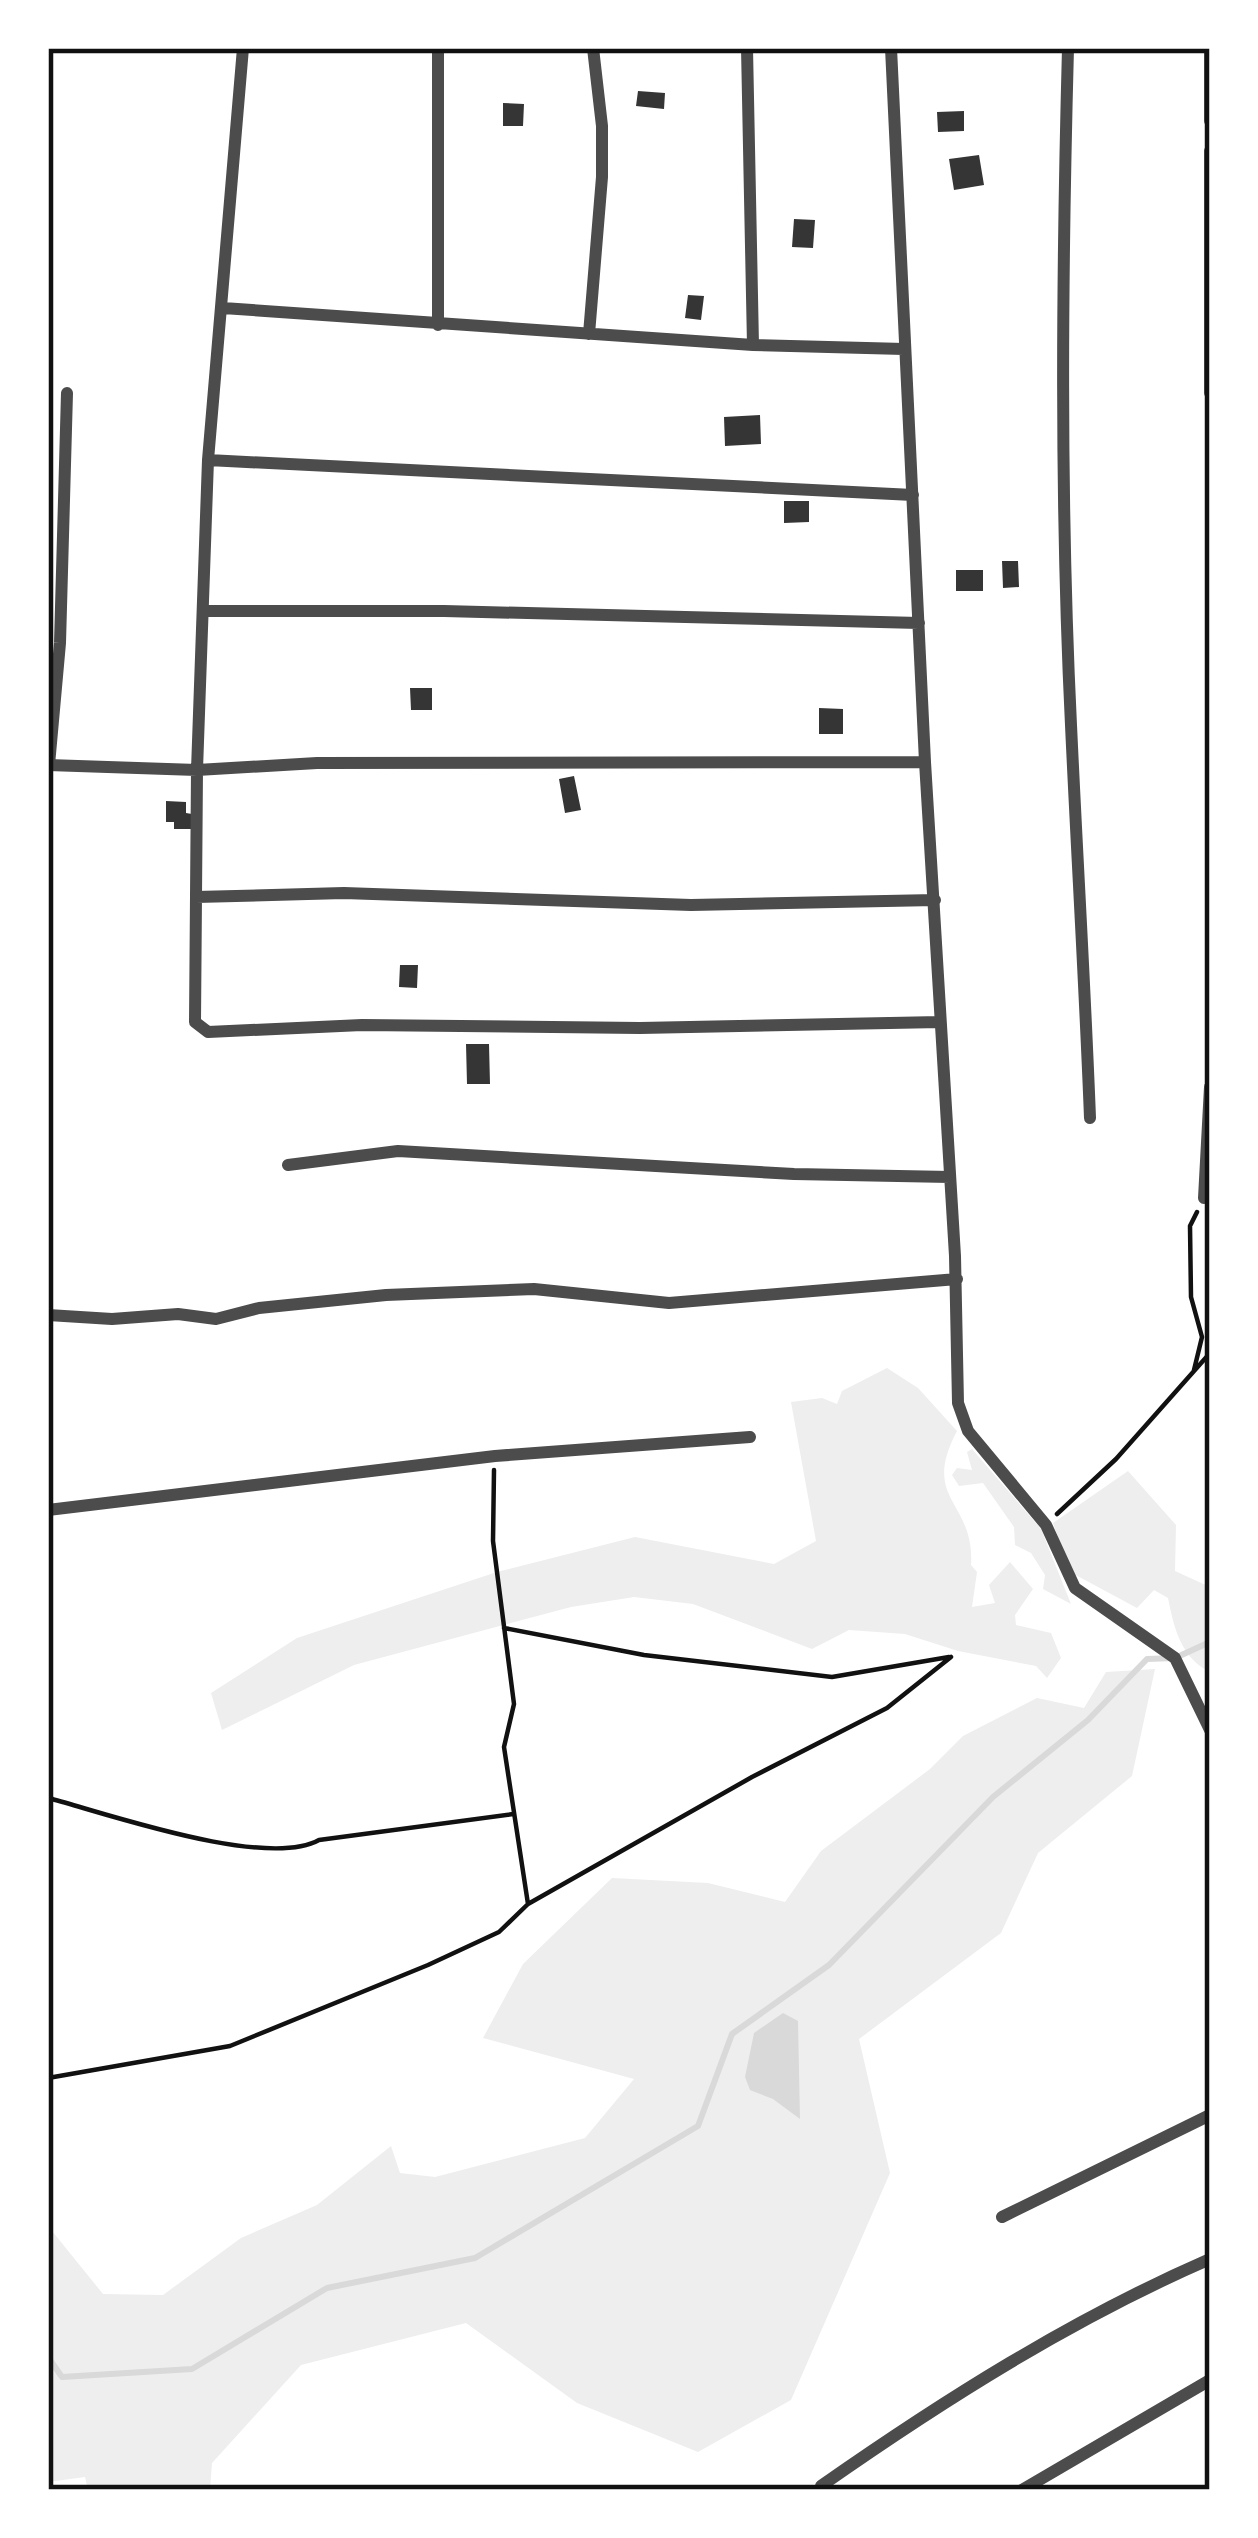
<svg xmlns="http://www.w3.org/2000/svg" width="1258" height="2538" font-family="'Work Sans',sans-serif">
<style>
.green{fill:#eee}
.water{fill:#d9d9d9}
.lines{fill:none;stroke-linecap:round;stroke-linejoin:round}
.stream{stroke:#d9d9d9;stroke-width:6}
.building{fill:#353535}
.path{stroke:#111;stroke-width:4.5}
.minor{stroke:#4c4c4c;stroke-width:12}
.neatline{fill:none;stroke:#111;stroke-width:4.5}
</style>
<rect width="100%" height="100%" fill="#fff"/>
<path class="green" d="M 887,1368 L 918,1388 L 957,1431 C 920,1501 975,1500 971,1565 L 977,1572 L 972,1607 L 995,1603 L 989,1585 L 1010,1562 L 1033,1589 L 1015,1615 L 1016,1625 L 1051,1633 L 1061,1658 L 1047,1678 L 1036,1666 L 958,1651 L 905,1634 L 849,1630 L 812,1649 L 693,1604 L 634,1597 L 571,1607 L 354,1665 L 222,1730 L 211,1693 L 297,1638 L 497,1572 L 635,1537 L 774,1564 L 816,1541 L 791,1402 L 822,1398 L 837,1404 L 842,1391 Z
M 972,1449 L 1041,1529 L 1071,1604 L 1043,1589 L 1045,1575 L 1031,1553 L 1015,1545 L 1014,1527 L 983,1483 L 959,1486 L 952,1475 L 957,1468 L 972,1470 L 967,1452 Z
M 1128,1471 L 1176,1525 L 1175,1571 L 1210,1587 L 1210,1672 C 1181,1658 1174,1628 1168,1598 L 1154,1590 L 1137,1608 L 1070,1572 L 1053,1523 Z
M 1155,1669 L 1132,1776 L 1038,1853 L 1001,1933 L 859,2039 L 890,2173 L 791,2400 L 698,2452 L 577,2403 L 466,2323 L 301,2365 L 212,2463 L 210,2490 L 88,2490 L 85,2477 L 48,2482 L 48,2226 L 103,2294 L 163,2295 L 241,2238 L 317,2205 L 391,2146 L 400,2173 L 435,2177 L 585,2138 L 634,2079 L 483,2038 L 523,1964 L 612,1878 L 708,1883 L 785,1902 L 821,1851 L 930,1769 L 963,1736 L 1037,1698 L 1084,1708 L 1106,1672 Z"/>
<path class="water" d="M 783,2013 L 798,2021 L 800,2119 L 773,2099 L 750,2090 L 745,2077 L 754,2033 Z"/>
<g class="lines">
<path class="stream" d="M 48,2357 L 62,2377 L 192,2369 L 327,2288 L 475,2258 L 698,2126 L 732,2034 L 829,1965 L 993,1797 L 1088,1720 L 1147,1659 L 1175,1658 L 1210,1642"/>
</g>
<path class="building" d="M 638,91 L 665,93 L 664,109 L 636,106 Z
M 503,103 L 524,104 L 523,126 L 503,126 Z
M 964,111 L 964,131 L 938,132 L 937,112 Z
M 979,155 L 984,185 L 954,190 L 949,159 Z
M 794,219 L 815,220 L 813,248 L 792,247 Z
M 688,295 L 704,296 L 701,320 L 685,318 Z
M 760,415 L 761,444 L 725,446 L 724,417 Z
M 784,501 L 809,501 L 809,522 L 784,523 Z
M 1002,561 L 1018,561 L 1019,587 L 1003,588 Z
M 956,570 L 983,570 L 983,591 L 956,591 Z
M 410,688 L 432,688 L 432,710 L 411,710 Z
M 819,708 L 843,709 L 843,734 L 819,734 Z
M 574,776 L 581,810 L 565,813 L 559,779 Z
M 166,801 L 186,802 L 186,813 L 192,814 L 191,829 L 174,829 L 174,822 L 166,822 Z
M 400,965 L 418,965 L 417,988 L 399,987 Z
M 466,1044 L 489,1044 L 490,1084 L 467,1084 Z"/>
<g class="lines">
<path class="path" d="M 1194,1370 L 1202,1337 L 1191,1297 L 1190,1226 L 1197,1212
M 494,1470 L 493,1541 L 514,1704 L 504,1747 L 528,1904
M 1057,1514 L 1116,1459 L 1210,1353
M 504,1628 L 644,1655 L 832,1677 L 949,1657
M 48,1793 L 52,1799 C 111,1815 267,1869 319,1840 L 513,1814
M 48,2078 L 230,2046 L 428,1965 L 499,1932 L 528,1904 L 752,1777 L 887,1708 L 951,1657"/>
<path class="minor" d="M 243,48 L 208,460 L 197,770 L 195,1022 L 208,1032 L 362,1025 L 640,1028 L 940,1022
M 747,48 L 753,345
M 891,48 L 925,762 L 955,1256 L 958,1403 L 968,1431 L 1046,1525 L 1075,1588 L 1175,1658 L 1210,1730
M 1068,48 C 1062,273 1060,500 1071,725 C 1077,856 1085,987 1090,1118
M 1210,48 L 1210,121
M 1210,151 L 1210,393
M 223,308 L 753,345 L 904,349
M 438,325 L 438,48
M 589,334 L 602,177 L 602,126 L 593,48
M 208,460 L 913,495
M 203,611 L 444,611 L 919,623
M 48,765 L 197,770 L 317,763 L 925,762
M 49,765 L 60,643 L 67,393
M 196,897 L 344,893 L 691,905 L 935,900
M 288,1165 L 398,1151 L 794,1174 L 950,1177
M 1204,1198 L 1210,1087
M 48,1315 L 112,1319 L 178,1314 L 216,1319 L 259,1308 L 386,1295 L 534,1289 L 669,1303 L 957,1279
M 48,1510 L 495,1456 L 750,1437
M 1002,2217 L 1210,2115
M 821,2486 C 944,2400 1072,2319 1210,2259
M 1022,2490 L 1210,2380"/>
</g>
<rect width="1258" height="2538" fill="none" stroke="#ffffff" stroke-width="102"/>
<rect x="51" y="51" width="1156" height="2436" class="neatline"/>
</svg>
